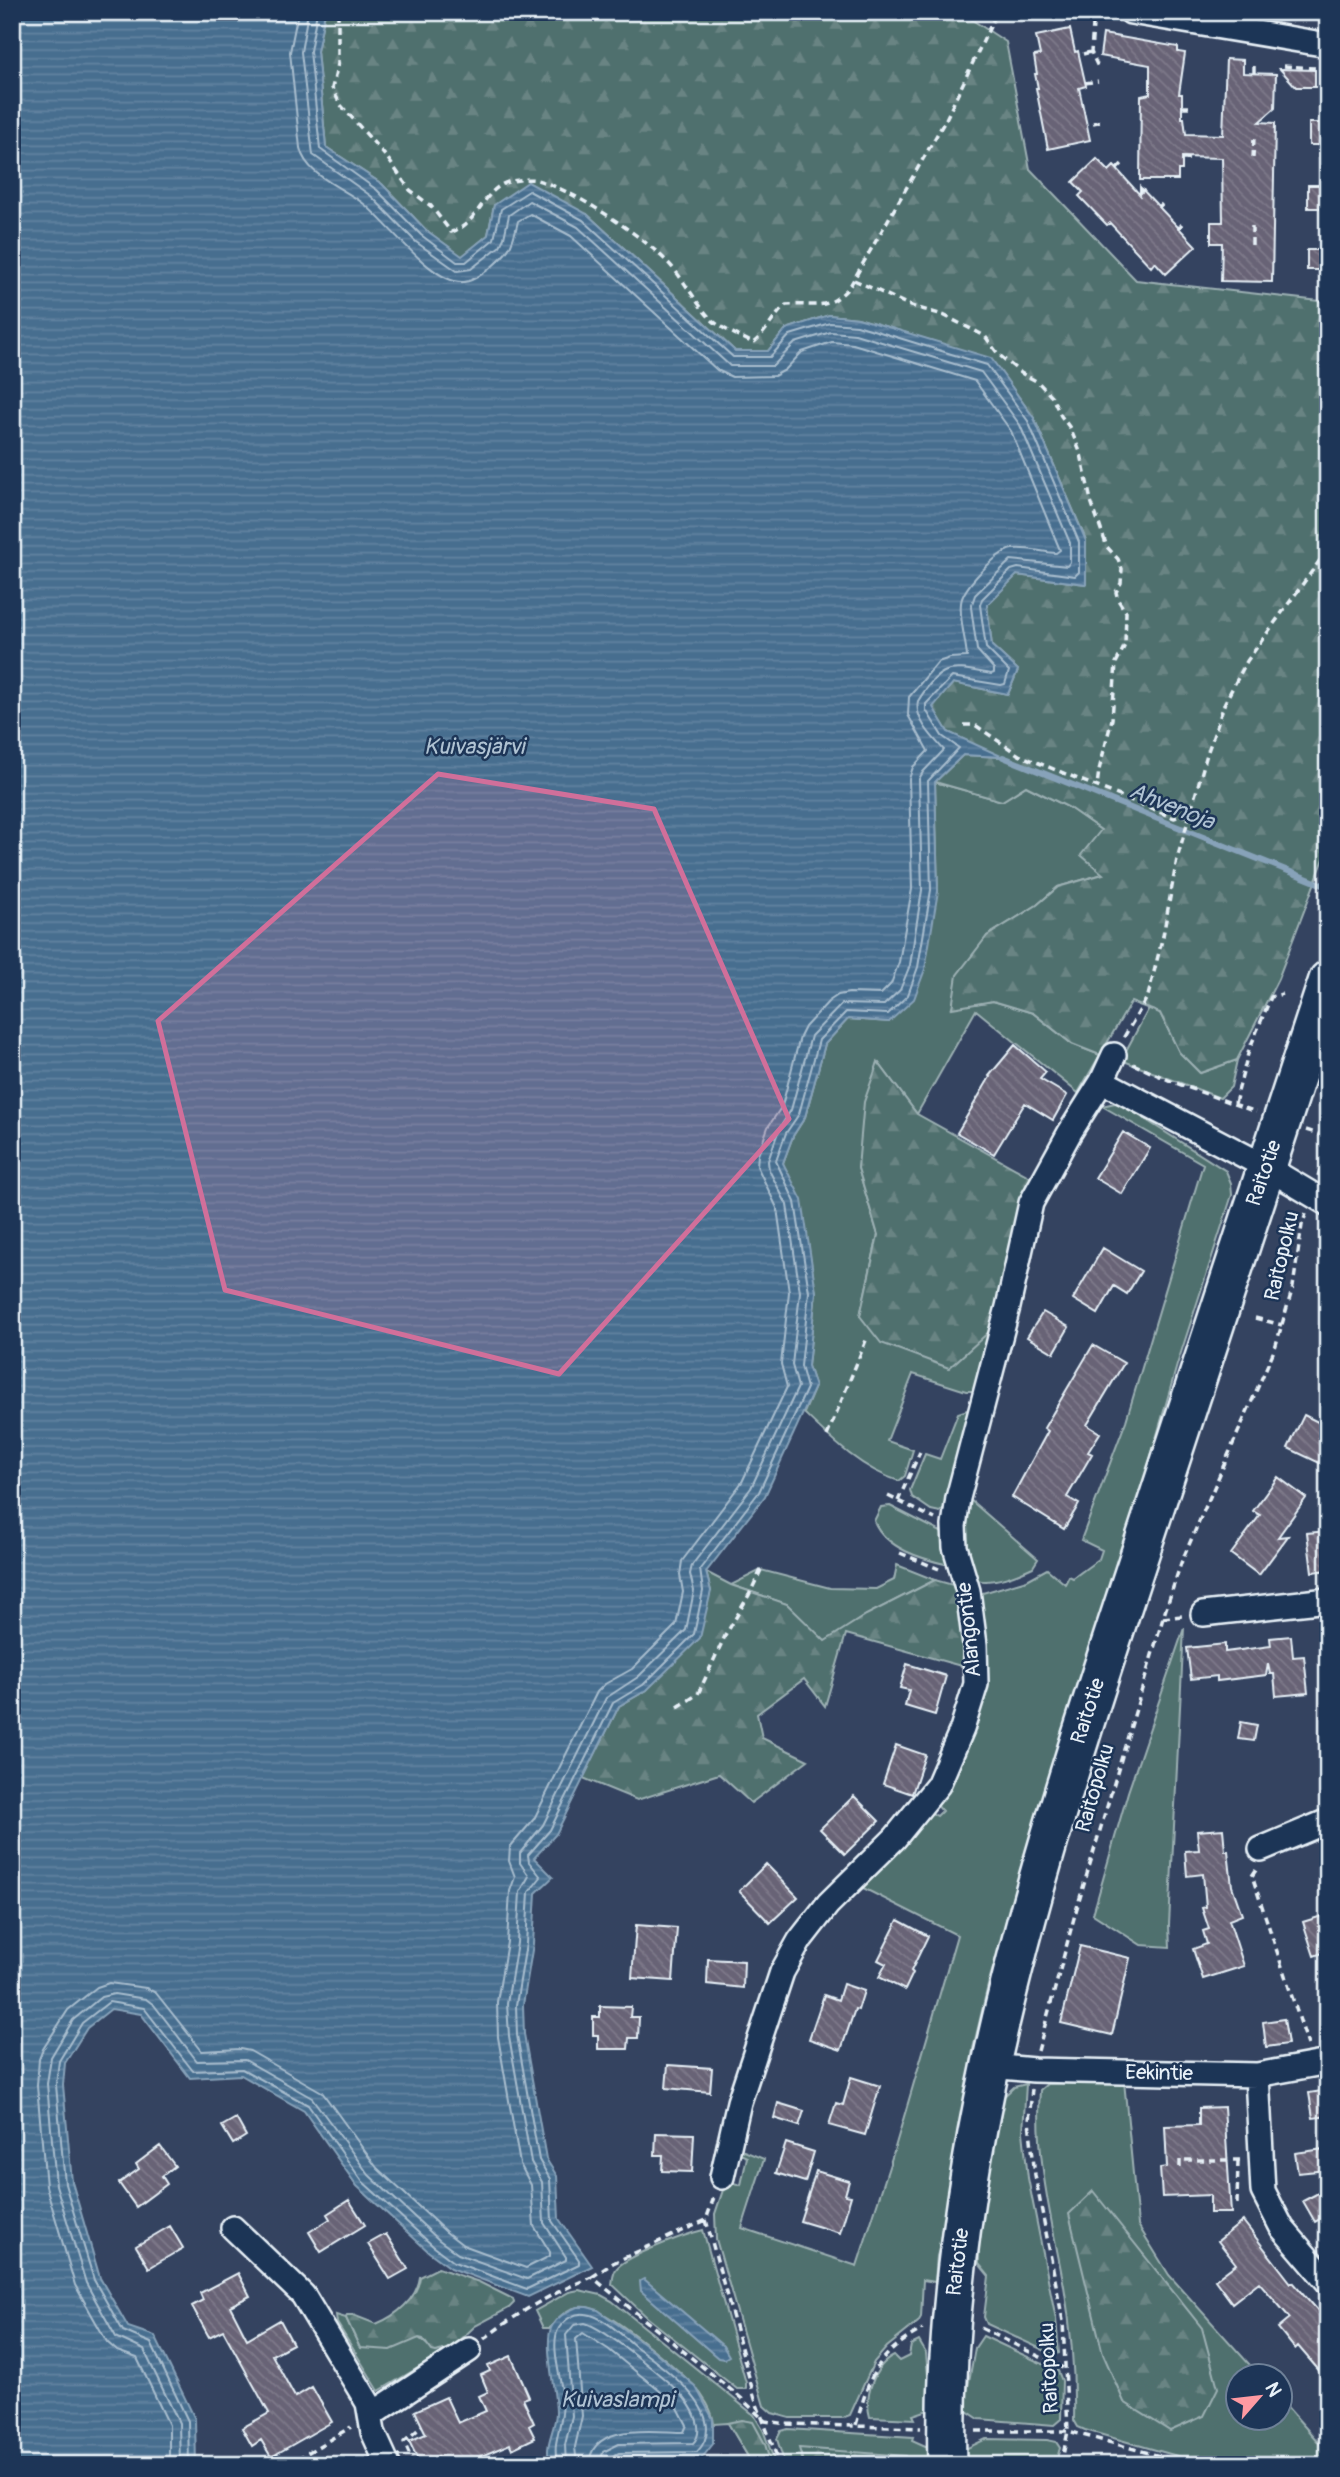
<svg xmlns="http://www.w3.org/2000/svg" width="1340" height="2477" font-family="Pangolin,sans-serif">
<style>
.green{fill:#506f6e;stroke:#9cb0b3;stroke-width:2}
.forest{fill:url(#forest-firs);stroke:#9cb0b3;stroke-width:2}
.water{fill:url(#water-rules);stroke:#87a2b9;stroke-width:2}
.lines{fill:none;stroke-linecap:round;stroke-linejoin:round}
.shore{stroke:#a8bdce;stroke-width:2}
.stream{stroke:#87a2b9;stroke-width:6}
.building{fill:url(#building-back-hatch);stroke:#e8f1f8;stroke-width:2}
.street-casing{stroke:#e8f1f8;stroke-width:28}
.primary-casing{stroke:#e8f1f8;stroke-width:42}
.path{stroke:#e8f1f8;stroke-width:3.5;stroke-dasharray:7 5;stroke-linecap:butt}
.street{stroke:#1d3557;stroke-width:23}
.primary{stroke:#1d3557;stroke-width:37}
.marked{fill:#d16f9a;fill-opacity:0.2;stroke:#d16f9a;stroke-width:5;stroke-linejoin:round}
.labels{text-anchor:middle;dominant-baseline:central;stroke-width:5;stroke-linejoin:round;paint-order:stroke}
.street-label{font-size:21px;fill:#e8f1f8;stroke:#1d3557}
.water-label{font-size:23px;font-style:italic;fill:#b0c3d3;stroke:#1d3557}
</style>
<defs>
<pattern id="forest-firs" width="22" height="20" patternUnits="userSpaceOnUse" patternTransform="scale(1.75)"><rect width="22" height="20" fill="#506f6e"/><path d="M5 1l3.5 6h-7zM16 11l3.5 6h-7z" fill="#698483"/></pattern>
<pattern id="water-rules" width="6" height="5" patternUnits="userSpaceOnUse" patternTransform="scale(1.75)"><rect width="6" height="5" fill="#476e8f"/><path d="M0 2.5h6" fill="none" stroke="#6283a0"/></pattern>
<pattern id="building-back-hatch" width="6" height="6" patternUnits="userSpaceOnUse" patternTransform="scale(1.75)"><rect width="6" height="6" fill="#686376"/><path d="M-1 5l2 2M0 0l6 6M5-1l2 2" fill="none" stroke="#7e7a8a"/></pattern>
</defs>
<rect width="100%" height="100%" fill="#344360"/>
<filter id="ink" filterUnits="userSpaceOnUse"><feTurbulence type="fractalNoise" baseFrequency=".0143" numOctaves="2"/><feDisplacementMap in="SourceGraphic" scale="14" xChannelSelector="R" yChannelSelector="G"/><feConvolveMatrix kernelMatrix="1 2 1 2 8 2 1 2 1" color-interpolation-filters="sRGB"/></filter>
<g filter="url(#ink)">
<path class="green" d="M 935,782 L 1002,801 L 1026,786 L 1068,807 L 1101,830 L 1103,874 L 1058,887 L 1037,905 L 987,936 L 952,1007 L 993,1001 L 1033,1013 L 1072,1044 L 1100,1055 L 1078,1093 L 976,1010 L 917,1114 L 878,1062 L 858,1168 L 878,1235 L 860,1316 L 990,1331 L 980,1386 L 974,1391 L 966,1391 L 913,1374 L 887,1441 L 913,1450 L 905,1476 L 899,1481 C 861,1469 832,1440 804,1413 L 815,1387 L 808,1366 L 816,1292 L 783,1163 L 793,1136 L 805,1117 L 825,1044 L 848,1019 L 889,1022 L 938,891 Z
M 1149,1008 L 1160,1013 L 1179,1052 L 1200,1073 L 1237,1060 L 1231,1087 L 1220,1098 L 1121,1060 Z
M 1115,1103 L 1121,1104 L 1226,1171 L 1231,1183 L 1232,1195 L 1177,1365 L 1140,1495 L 989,1981 L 973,2049 L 948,2223 L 937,2256 L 935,2282 L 923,2280 L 921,2317 L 918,2322 L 887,2347 L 874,2362 L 850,2415 L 842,2418 L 790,2418 L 772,2413 L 764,2406 L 716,2239 L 715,2214 L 726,2181 L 741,2185 L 747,2157 L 736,2152 L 734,2147 L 764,2159 L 742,2228 L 857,2266 L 894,2151 L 957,1935 L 857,1885 L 928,1811 L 937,1816 L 942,1811 L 935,1803 L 952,1774 L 979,1594 L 1027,1580 L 1047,1569 L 1065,1584 L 1069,1576 L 1073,1578 L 1099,1559 L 1102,1550 L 1081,1540 L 1126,1421 L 1203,1164 L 1102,1106 Z
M 967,1410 L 974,1415 L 948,1504 L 940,1512 L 931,1510 L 912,1497 L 910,1490 L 925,1454 L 940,1459 L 958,1413 Z
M 968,1498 L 1038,1559 L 1033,1567 C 1018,1574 988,1587 973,1578 L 964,1542 Z
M 890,1506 L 943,1533 L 949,1565 C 922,1559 886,1549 874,1521 L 881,1507 Z
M 897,1565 L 935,1580 L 866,1615 L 825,1642 L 787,1604 L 731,1585 L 761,1570 L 830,1588 L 876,1589 L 894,1580 Z
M 1184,1628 L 1169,1925 L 1170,1947 L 1141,1945 L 1093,1914 L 1128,1792 Z
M 1124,2081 L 1138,2225 L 1169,2275 L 1259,2375 L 1238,2376 L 1238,2418 L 1280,2418 L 1281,2400 L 1328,2453 L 1328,2465 L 1209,2465 L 1085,2430 L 1078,2427 L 1074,2420 C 1075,2373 1072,2333 1064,2286 C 1052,2221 1035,2157 1040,2090 L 1047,2084 Z
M 1026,2084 L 1023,2132 L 1028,2178 L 1056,2319 L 1059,2353 L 1054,2355 L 987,2324 L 984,2317 L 989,2276 L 979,2264 L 978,2215 L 999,2101 L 1014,2087 Z
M 703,2230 L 746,2383 L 746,2388 L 744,2389 L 737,2389 L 648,2318 L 612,2284 C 613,2278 613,2272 617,2268 C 626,2256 687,2234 703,2230 Z
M 579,2290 L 601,2295 L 612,2301 L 754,2415 L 763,2430 L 776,2465 L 753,2465 L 728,2423 L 714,2424 C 713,2411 703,2395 694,2386 C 677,2368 608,2309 586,2307 C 569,2305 560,2316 550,2328 L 543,2328 L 535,2311 L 569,2292 Z
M 336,2315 L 346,2318 L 360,2348 L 419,2338 L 436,2352 L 453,2347 L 379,2391 L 337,2323 Z
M 983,2336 L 1058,2371 L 1062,2381 L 1061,2419 L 1054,2425 L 979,2419 L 964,2409 L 975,2348 Z
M 919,2341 L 926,2353 L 931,2409 L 913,2415 L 915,2419 L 870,2417 C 864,2397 874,2365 894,2356 L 899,2361 L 909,2356 L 911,2345 Z
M 788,2429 L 913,2437 L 912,2440 L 930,2448 L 930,2465 L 785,2465 L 777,2439 L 781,2431 Z
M 986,2439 L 1047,2440 L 1056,2442 L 1060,2448 L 1055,2465 L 964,2465 L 963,2450 Z"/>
<path class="forest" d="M 325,12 L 960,12 L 1006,42 L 1030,169 L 1136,280 L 1328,302 L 1328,848 L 1278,979 L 1237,1060 L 1200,1073 L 1179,1052 L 1160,1013 L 1131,1002 L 1100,1055 L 1072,1044 L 1033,1013 L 993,1001 L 952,1008 L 957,975 L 987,936 L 1037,905 L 1058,887 L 1103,874 L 1081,855 L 1101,830 L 1068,807 L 1026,786 L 1002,801 L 935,782 L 963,755 L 1000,757 L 948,732 L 932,707 L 953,683 L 1008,694 L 1018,670 L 992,646 L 987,605 L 1016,575 L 1086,584 L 1086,540 L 1034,418 L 991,359 L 858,318 L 829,315 L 786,329 L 768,351 L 735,351 L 587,214 L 494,205 L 488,235 L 462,257 L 426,230 L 382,184 L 326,147 L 317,51 Z
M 878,1062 L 917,1114 L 1034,1179 L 1019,1209 L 990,1331 L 949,1368 L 881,1343 L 860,1316 L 878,1235 L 858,1168 L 864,1102 Z
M 706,1572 L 731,1585 L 787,1604 L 825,1641 L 866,1615 L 935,1580 L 953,1585 L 965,1626 L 961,1666 L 846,1634 L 825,1706 L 804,1679 L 757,1714 L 762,1738 L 808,1760 L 751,1803 L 719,1774 L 637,1800 L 583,1778 L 619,1706 L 647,1690 L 711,1591 Z
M 1093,2191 L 1202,2328 L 1218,2388 L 1204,2416 L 1170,2431 L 1124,2402 L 1103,2354 L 1069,2214 Z
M 438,2268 L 479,2282 L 513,2299 L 514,2303 L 509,2308 L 475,2326 L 453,2347 L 436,2352 L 432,2351 L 423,2339 L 419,2338 L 391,2350 L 360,2348 L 346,2318 L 347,2315 L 353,2315 L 376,2324 C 396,2316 417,2299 420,2277 Z
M 742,2420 L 753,2422 L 765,2444 L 771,2465 L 753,2465 L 728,2423 Z
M 799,2448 L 906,2456 L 906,2465 L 804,2465 Z"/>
<path class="water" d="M 12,12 L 325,12 L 317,51 L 326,147 L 382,184 L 426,230 L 462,256 L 488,235 L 494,205 L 528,182 L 587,214 L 735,351 L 768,351 L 786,329 L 829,315 L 858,318 L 991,358 L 1034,418 L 1086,541 L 1086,584 L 1017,575 L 987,605 L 992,646 L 1018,670 L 1008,694 L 953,683 L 933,707 L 948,732 L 1003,757 L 963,755 L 935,782 L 938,891 L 925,969 L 914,999 L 889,1022 L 848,1019 L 825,1044 L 805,1117 L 793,1136 L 783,1163 L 802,1200 L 816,1292 L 808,1366 L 815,1387 L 765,1496 L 706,1572 L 711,1591 L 700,1638 L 647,1690 L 619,1706 L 556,1834 L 534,1858 L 553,1877 L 536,1893 L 533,1944 L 523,2005 L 524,2034 L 546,2159 L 557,2176 L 559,2219 L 592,2266 L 528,2297 L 451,2268 L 429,2252 L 357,2186 L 304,2111 L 241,2075 L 190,2078 L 141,2014 L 111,2009 L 87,2028 L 65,2063 L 63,2085 L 72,2182 L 100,2278 L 128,2327 L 155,2336 L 195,2419 L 196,2465 L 12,2465 Z
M 644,2279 L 723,2346 L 729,2356 L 724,2359 L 718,2358 L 641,2291 L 640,2281 Z
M 577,2307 L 587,2307 L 598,2310 L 653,2350 L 696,2387 L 713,2419 L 713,2444 L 701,2459 L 643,2458 L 620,2460 L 608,2465 L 552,2465 C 541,2449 556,2430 556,2412 C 556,2392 543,2342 552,2326 C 557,2316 567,2311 577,2307 Z"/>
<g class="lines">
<path class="shore" d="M 169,2465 L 169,2425 L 137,2358 L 117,2351 L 107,2342 L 75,2285 L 46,2186 L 37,2086 L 39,2059 L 43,2049 L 68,2010 L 97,1987 L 109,1983 L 146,1988 L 156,1993 L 202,2051 L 240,2049 L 250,2051 L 322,2092 L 377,2168 L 446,2232 L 463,2245 L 526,2268 L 550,2256 L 550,2252 L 534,2226 L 531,2185 L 520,2164 L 498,2037 L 497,2002 L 507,1942 L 510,1891 L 515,1877 L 509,1861 L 510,1847 L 534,1819 L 597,1692 L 605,1684 L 632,1669 L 676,1625 L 683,1592 L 680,1575 L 682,1561 L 742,1482 L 787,1387 L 781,1364 L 789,1292 L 777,1208 L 757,1166 L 758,1155 L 768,1127 L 782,1106 L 800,1037 L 805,1027 L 829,1001 L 838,995 L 849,993 L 881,994 L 891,984 L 899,962 L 912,889 L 909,779 L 913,767 L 928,751 L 908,715 L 909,697 L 938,662 L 950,658 L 967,657 C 966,640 959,620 961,603 C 962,588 997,552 1012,549 C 1026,547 1042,552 1056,553 L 1060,550 L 1011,431 L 975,381 L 853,344 L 832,342 L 802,352 L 785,370 L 774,376 L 732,377 L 717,370 L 571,236 L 530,214 L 518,221 C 512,248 509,252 488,270 C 480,275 474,281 464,282 C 433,285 387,222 364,204 C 344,188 306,176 300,148 L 290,52 L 298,12
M 180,2465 L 179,2423 L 144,2350 L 116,2337 L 86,2283 L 56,2185 L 47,2084 L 51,2057 L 73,2020 L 101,1997 L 114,1994 L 146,1999 L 154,2005 L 197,2061 L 245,2060 L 312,2098 L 369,2175 L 439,2240 L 458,2254 L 527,2279 L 566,2260 L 566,2257 L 544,2223 L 542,2182 L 531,2162 L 509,2036 L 507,2004 L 517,1943 L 520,1892 L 529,1876 L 520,1863 L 520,1853 L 543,1825 L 606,1698 L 638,1677 L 686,1630 L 694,1591 L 690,1574 L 692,1565 L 751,1488 L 798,1387 L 792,1365 L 800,1292 L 787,1205 L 769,1170 L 768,1161 L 779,1129 L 791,1110 L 811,1036 L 842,1004 L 884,1005 L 900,990 L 910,965 L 922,890 L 919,779 L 923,772 L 944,750 C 933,738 914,719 918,701 C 942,662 951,667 991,674 L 994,673 L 994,669 L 977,650 L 971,607 L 975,595 L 1011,560 L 1067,566 L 1070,562 L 1070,543 L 1020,425 L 981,372 L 855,334 L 831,332 L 795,343 L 773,366 L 730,366 L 578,227 L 529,201 L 509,215 L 504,238 L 500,246 L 471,269 L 457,271 L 416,242 L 371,196 L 313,155 L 301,52 L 308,12
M 189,2465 L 188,2421 L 151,2343 L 123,2331 L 94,2280 L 65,2184 L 56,2085 L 59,2061 L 82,2023 L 109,2002 L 144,2008 L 193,2071 L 242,2069 L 308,2105 L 362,2181 L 433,2246 L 454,2262 L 527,2289 L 579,2264 L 579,2260 L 552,2221 L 550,2179 L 539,2160 L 517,2035 L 516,2005 L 526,1944 L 529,1892 L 541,1877 L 529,1862 L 528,1855 L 550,1830 L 613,1703 L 643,1685 L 694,1634 L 703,1591 L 700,1569 L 759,1492 L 807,1388 L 801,1366 L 809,1292 L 795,1202 L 776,1161 L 786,1133 L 799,1114 L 819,1040 L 846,1012 L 888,1014 L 908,995 L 918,967 L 931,890 L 928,781 L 959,748 L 942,736 L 926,710 L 926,704 L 952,677 L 1001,685 L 1005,684 L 1009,671 L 986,648 L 980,605 L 982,599 L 1011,570 L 1018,568 L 1075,576 L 1079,572 L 1079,542 L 1028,421 L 987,365 L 857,325 L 830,323 L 790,335 L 770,357 L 733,357 L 583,220 L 529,191 L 501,209 L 494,239 L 466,262 L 457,262 L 421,235 L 377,190 L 320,149 L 310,51 L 317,12
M 557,2465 C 556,2458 555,2451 556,2444 C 559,2425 565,2411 562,2391 C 560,2376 550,2342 559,2328 C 565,2319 575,2312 586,2314 C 603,2316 622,2335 635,2346 C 662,2366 733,2414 697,2452 L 619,2453 L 611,2457 L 609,2465
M 566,2465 L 565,2445 L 572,2416 L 566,2335 L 574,2325 L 585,2323 C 604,2328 671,2382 685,2399 C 694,2410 705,2431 693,2443 L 619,2444 L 603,2452 L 600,2465
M 577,2465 L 575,2447 L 582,2416 L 576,2339 L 583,2333 L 608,2349 L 676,2404 L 687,2425 L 684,2432 C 655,2432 591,2421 589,2465"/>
<path class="stream" d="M 1003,757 L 1328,887"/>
</g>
<path class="building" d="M 1070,29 L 1075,52 L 1078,51 L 1086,86 L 1079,88 L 1090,140 L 1048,149 L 1036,88 L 1038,88 L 1035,74 L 1037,74 L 1034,56 L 1040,55 L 1036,36 Z
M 1103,34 L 1178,47 L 1178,52 L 1185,53 L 1179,94 L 1182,94 L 1182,118 L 1184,118 L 1186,134 L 1223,135 L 1226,59 L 1243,60 L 1243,73 L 1276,74 L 1275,108 L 1259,122 L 1275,123 L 1272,282 L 1221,281 L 1222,243 L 1211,243 L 1211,222 L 1223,222 L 1222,158 L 1182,157 L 1182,170 L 1178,170 L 1178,180 L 1140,180 L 1141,96 L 1150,94 L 1150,65 L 1100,56 Z
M 1280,69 L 1315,70 L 1315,87 L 1296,87 Z
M 1309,123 L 1328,123 L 1328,145 L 1309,145 Z
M 1097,159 L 1109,171 L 1114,166 L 1140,195 L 1140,187 L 1196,246 L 1166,274 L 1155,262 L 1151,267 L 1110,223 L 1107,225 L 1079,196 L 1083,192 L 1073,182 Z
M 1308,185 L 1328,185 L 1328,208 L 1308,208 Z
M 1307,250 L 1328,250 L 1328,270 L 1307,270 Z
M 1015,1045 L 1046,1072 L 1040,1079 L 1067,1095 L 1053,1120 L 1025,1103 L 994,1154 L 957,1133 L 990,1077 L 989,1076 Z
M 1123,1132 L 1150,1148 L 1122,1194 L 1095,1178 Z
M 1103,1248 L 1141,1271 L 1127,1294 L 1114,1286 L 1098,1314 L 1073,1299 Z
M 1043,1312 L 1069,1327 L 1054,1353 L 1027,1337 Z
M 1093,1345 L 1124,1363 L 1087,1425 L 1100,1433 L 1088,1452 L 1092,1454 L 1067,1497 L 1079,1504 L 1064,1529 L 1012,1497 L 1048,1431 L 1044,1428 Z
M 1304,1415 L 1328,1427 L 1328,1467 L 1288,1448 Z
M 1278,1477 L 1306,1498 L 1278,1537 L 1288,1536 L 1259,1575 L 1231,1554 L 1260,1515 L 1253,1511 Z
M 1328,1531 L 1328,1570 L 1312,1572 L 1307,1533 Z
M 1291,1636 L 1293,1657 L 1304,1656 L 1308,1693 L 1276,1696 L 1274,1674 L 1270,1674 L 1268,1664 L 1266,1675 L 1217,1681 L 1217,1676 L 1191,1679 L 1187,1648 L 1225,1644 L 1225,1652 L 1271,1646 L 1270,1638 Z
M 907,1664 L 946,1676 L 935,1715 L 905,1706 L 909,1690 L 900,1688 Z
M 1241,1722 L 1257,1725 L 1254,1741 L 1238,1739 Z
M 896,1745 L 925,1755 L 912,1794 L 883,1784 Z
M 854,1796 L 879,1821 L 845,1854 L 820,1829 Z
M 1223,1829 L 1225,1851 L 1228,1851 L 1232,1886 L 1242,1915 L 1229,1920 L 1244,1966 L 1203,1979 L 1193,1949 L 1207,1944 L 1203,1931 L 1209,1929 L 1202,1908 L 1206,1907 L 1203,1874 L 1187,1876 L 1185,1851 L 1199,1850 L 1197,1831 Z
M 766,1864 L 798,1897 L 770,1923 L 739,1891 Z
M 1328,1914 L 1328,1951 L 1314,1956 L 1303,1922 Z
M 898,1920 L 928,1936 L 911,1971 L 913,1973 L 905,1990 L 879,1977 L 886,1964 L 878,1960 Z
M 636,1925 L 677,1928 L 673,1981 L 632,1978 Z
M 1080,1946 L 1130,1958 L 1112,2035 L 1061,2023 Z
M 708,1959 L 744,1961 L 743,1988 L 707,1984 Z
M 843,1984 L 864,1991 L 858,2010 L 855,2009 L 841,2050 L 809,2039 L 824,1995 L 838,2000 Z
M 600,2006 L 631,2007 L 630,2017 L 639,2017 L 638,2038 L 629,2038 L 628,2049 L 598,2049 L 598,2035 L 593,2035 L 593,2017 L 600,2017 Z
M 1284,2019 L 1288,2044 L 1266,2047 L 1263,2022 Z
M 668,2065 L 712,2068 L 710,2092 L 666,2088 Z
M 851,2077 L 880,2086 L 865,2135 L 829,2125 L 836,2103 L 843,2105 Z
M 1328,2090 L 1328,2116 L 1313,2118 L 1309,2093 Z
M 778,2103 L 804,2111 L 799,2126 L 774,2118 Z
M 1224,2107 L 1231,2213 L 1210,2213 L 1210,2195 L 1162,2197 L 1160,2168 L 1167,2167 L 1165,2126 L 1199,2125 L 1199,2108 Z
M 236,2118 L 246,2136 L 233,2144 L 222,2126 Z
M 656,2133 L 694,2134 L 692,2172 L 662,2171 L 663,2155 L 655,2155 Z
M 786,2143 L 814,2152 L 805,2182 L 776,2173 Z
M 160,2146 L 175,2166 L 162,2176 L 167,2184 L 136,2207 L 119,2183 L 139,2169 L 136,2164 Z
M 1324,2149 L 1327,2170 L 1298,2173 L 1295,2153 Z
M 816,2171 L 849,2181 L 845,2195 L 851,2196 L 840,2233 L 800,2221 Z
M 1328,2188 L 1328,2215 L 1315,2222 L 1303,2201 Z
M 349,2200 L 365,2225 L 321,2252 L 309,2232 L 330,2219 L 327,2214 Z
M 1243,2221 L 1291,2283 L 1293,2282 L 1328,2322 L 1328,2381 L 1298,2346 L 1295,2349 L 1278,2328 L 1290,2318 L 1259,2282 L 1232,2303 L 1215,2280 L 1236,2264 L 1218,2241 Z
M 170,2226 L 183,2248 L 149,2268 L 136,2246 Z
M 386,2234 L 408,2269 L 390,2279 L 368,2244 Z
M 238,2273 L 250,2296 L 230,2306 L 247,2339 L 280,2320 L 293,2344 L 272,2355 L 295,2397 L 312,2387 L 332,2422 L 271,2457 L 261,2440 L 252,2446 L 242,2428 L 269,2413 L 223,2330 L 209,2337 L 192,2306 L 203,2300 L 200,2293 Z
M 511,2356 L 529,2397 L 523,2399 L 534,2423 L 529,2426 L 535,2438 L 512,2449 L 510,2444 L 474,2459 L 477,2465 L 442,2465 L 438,2456 L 420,2464 L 409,2441 L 426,2434 L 415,2411 L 446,2397 L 458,2423 L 486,2411 L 479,2396 L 488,2392 L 481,2375 L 490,2371 L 488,2366 Z"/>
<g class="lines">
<defs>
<path id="street" d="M 1131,12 L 1328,45
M 1102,1081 L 1266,1167 L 1328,1204
M 1203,1614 L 1328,1600
M 1261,1849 L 1328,1821
M 990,2066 L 1034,2070 L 1257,2075 L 1328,2062
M 1257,2075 L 1263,2191 L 1282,2228 L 1328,2282
M 722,2177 L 739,2102 L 782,1972 L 800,1940 L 828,1904 L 895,1838 L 938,1785 L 962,1729 L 976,1684 L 975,1645 L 968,1591 L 955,1547 L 954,1526 L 958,1498 L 1008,1307 L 1031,1203 L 1070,1132 L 1102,1081 L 1114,1055
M 233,2228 L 303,2295 L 368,2403 L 373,2432 L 388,2465
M 371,2415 L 469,2350"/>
<path id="primary" d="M 947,2465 C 940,2171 1037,1867 1128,1590 C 1194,1386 1262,1183 1328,980"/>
</defs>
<use href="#street" class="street-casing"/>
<use href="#primary" class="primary-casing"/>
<path class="path" d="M 338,12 L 338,64 L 332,88 L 340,104 L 388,159 L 410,190 L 431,206 L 451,232 C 480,224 482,188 511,181 C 518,180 530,178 537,180 C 574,190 647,238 672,267 C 686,283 696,303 711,319 C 721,329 740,336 753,343 C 766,333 773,317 786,305 C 817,303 827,312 850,286 L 946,119 L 997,12
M 1094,12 L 1091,52 L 1098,67
M 1083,54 L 1091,52
M 1254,66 L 1254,73
M 1284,66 L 1328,69
M 1085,83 L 1098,81
M 1182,107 L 1192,107
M 1093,123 L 1102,121
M 1253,158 L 1254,137
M 1182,159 L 1191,159
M 1117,169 L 1122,164
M 1139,194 L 1146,187
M 1159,207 L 1162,204
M 1178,229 L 1182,224
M 1252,245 L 1252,222
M 854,280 L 911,306 L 943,315 L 985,336 L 998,354 L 1021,373 L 1038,382 L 1052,397 L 1061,416 L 1070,428 L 1081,454 L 1091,501 L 1107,547 L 1118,559 L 1122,569 L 1121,583 L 1116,592 L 1118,600 L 1126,612 L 1125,645 L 1116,663 L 1112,719 L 1099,770 L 1097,786
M 964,725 L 975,725 L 1019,755 L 1174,818 L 1190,814
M 1124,1037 L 1148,996 L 1163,936 L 1177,859 L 1207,754 L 1225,702 L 1247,661 L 1328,549
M 1133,1064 L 1173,1082 L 1256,1112
M 1235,1103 L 1249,1050 L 1271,997 L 1282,994
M 1306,1130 L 1328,1137
M 1318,1176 L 1328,1144
M 1255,1318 L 1282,1325
M 827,1436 L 867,1338
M 888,1496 L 935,1519
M 898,1501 L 920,1452
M 900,1553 L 939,1569
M 1163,1618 L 1182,1616
M 678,1707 L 698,1694 L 725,1636 L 749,1595 L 761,1570
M 1256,1870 L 1252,1876 L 1308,2045
M 1038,2051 L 1074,1918 L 1163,1618 L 1181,1563 L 1275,1348 L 1293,1287 L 1302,1225 L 1306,1214
M 1032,2089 L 1029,2121 L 1035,2175 L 1063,2321 L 1068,2431 L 1061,2465
M 1180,2167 L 1180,2160 L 1240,2160
M 1237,2204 L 1238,2160
M 706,2220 L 755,2399 L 780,2465
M 592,2277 L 613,2263 L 706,2220 L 714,2197
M 1324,2318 L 1328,2315
M 981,2328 L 1067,2370
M 484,2339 C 517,2313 552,2293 592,2277 L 741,2398 L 765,2421 L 787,2424 L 921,2428
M 856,2425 C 870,2375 875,2355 923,2329
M 976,2431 L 1068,2431 L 1193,2465
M 287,2465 L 351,2427
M 414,2465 L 404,2442 L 422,2426
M 440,2465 L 441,2465"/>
<use href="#street" class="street"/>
<use href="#primary" class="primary"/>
</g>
</g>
<path class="marked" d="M 438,774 L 654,809 L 789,1119 L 559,1374 L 225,1290 L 158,1021 Z"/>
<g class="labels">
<g class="street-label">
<text transform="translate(1264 1173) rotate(-71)">Raitotie</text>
<text transform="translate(1282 1256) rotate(-77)">Raitopolku</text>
<text transform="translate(969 1630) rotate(-96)">Alangontie</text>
<text transform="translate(1088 1711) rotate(-72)">Raitotie</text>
<text transform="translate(1095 1788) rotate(-74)">Raitopolku</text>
<text transform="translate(1159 2073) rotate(1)">Eekintie</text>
<text transform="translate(958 2262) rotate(-83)">Raitotie</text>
<text transform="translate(1049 2368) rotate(-93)">Raitopolku</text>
</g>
<g class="water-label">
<text x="474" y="746">Kuivasjärvi</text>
<text transform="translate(1172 806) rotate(22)">Ahvenoja</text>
<text x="617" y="2399">Kuivaslampi</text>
</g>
</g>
<rect width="1340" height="2477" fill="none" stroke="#1d3557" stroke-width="42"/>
<rect x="21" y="21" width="1298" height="2435" fill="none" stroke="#e8f1f8" stroke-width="2.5" filter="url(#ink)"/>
<g transform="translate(1259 2397) rotate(62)"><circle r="33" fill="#1d3557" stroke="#6e8097" stroke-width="2"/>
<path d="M0-5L12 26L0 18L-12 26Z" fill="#ff9aa2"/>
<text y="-10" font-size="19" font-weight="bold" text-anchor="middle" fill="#e8f1f8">N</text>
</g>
</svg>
